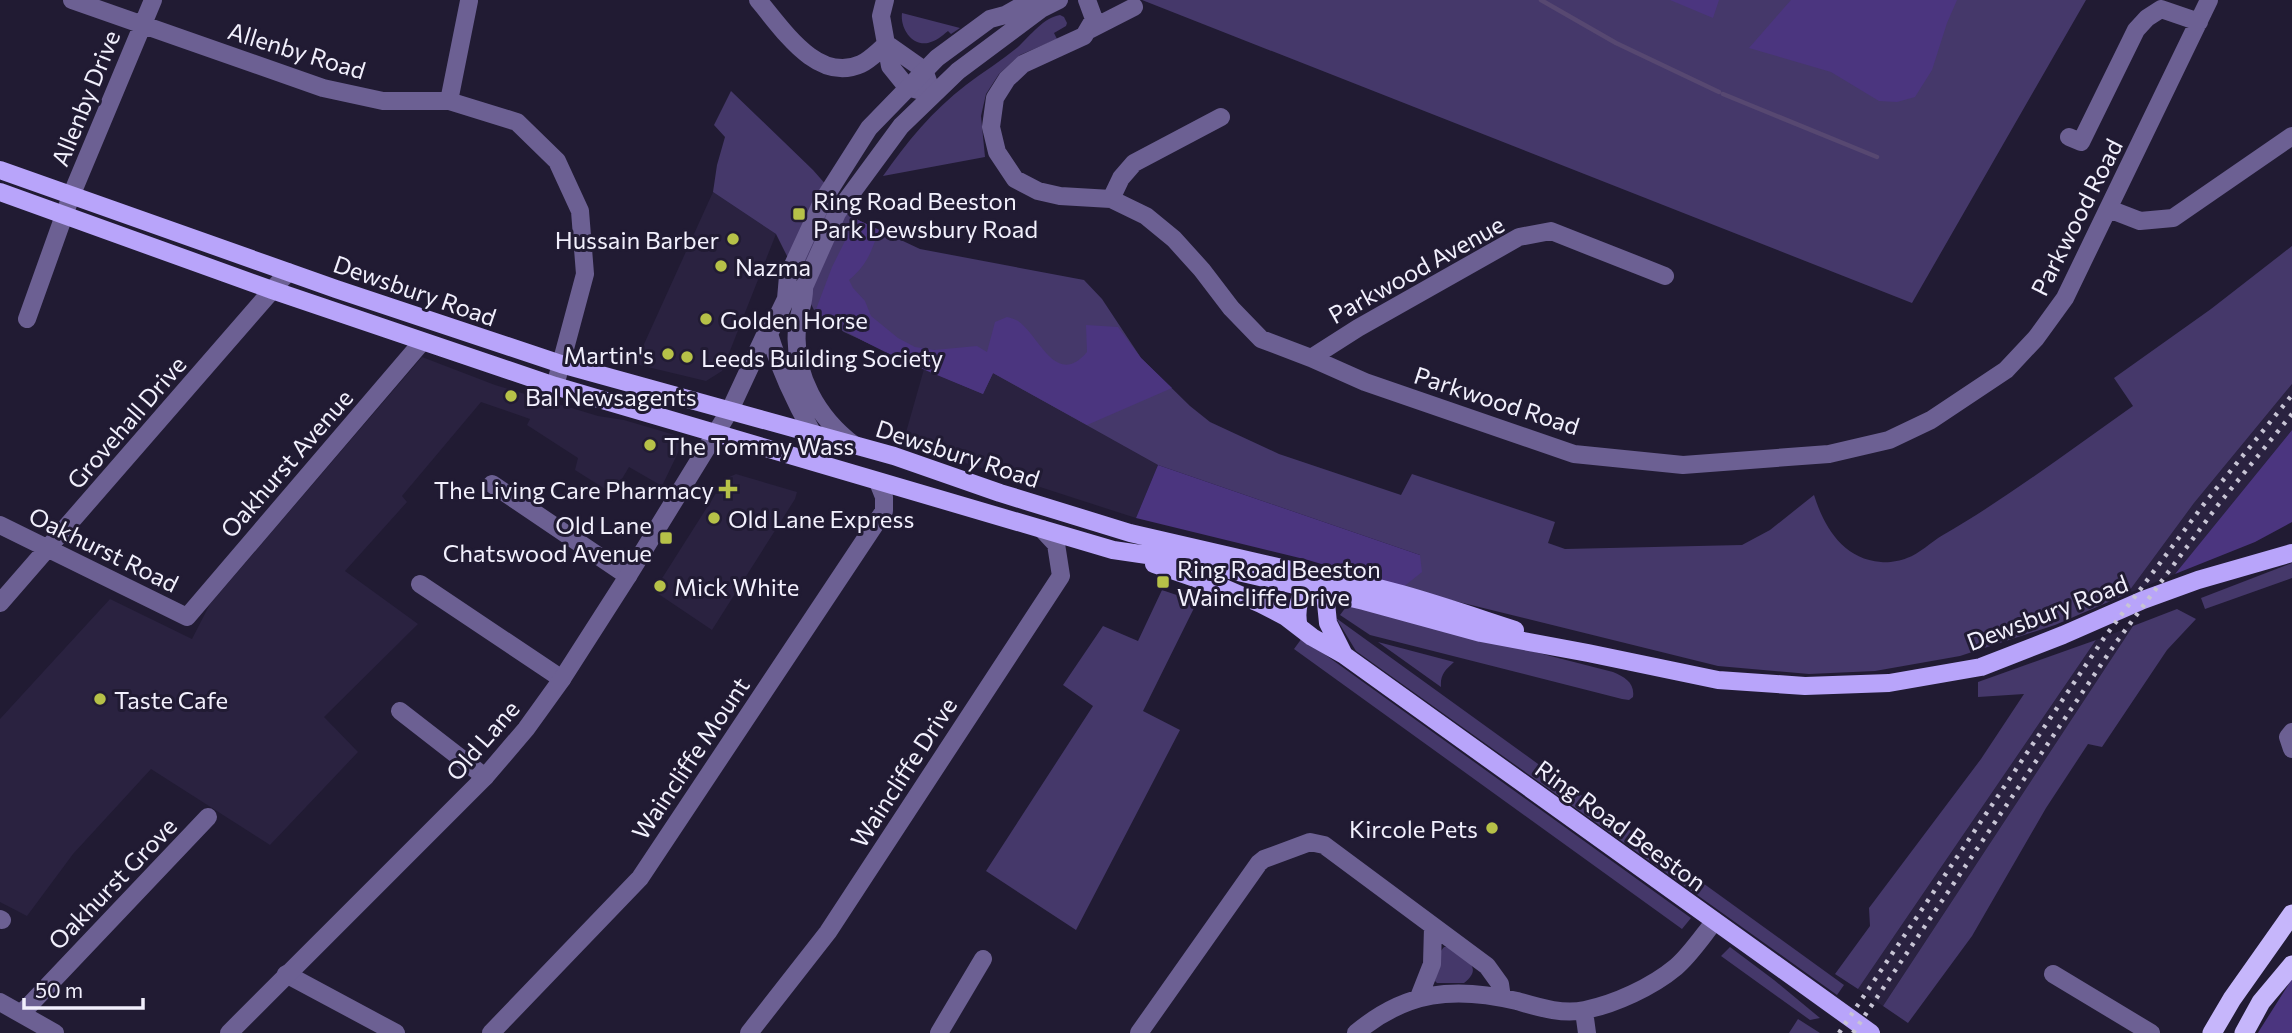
<svg xmlns="http://www.w3.org/2000/svg" width="2292" height="1033" font-family="Commissioner,sans-serif">
<style>
.built{fill:#2a2240}
.green{fill:#45386a}
.forest{fill:#4b357f}
.lines{fill:none;stroke-linecap:round;stroke-linejoin:round}
.stream{stroke:#574871;stroke-width:4.5}
.minor{stroke:#6c6093;stroke-width:18}
.tertiary{stroke:#6c6093;stroke-width:18}
.primary{stroke:#b8a4fa;stroke-width:18}
.trunk{stroke:#c6b6fb;stroke-width:19}
.rail{stroke:#c7c4d4;stroke-width:4.5;stroke-dasharray:3.5 7;stroke-linecap:butt}
.poi-dot{fill:#b6c148;stroke:#211b33;stroke-width:2.5}
.labels{text-anchor:middle;dominant-baseline:central;stroke-width:6;stroke-linejoin:round;paint-order:stroke}
.street-label{font-size:24px;fill:#f2f0fd;stroke:#211b33}
.poi-label{font-size:24px;fill:#f2f0fd;stroke:#211b33;text-anchor:start}
</style>
<rect width="100%" height="100%" fill="#211b33"/>
<path class="built" d="M 713,192 L 776,234 L 722,371 L 706,381 L 635,364 Z
M 422,357 L 495,385 L 535,397 L 598,416 L 624,420 L 685,438 L 662,486 L 629,467 L 613,494 L 575,470 L 578,458 L 527,425 L 530,419 L 481,402 L 402,496 L 407,502 L 345,571 L 418,624 L 324,717 L 358,752 L 270,845 L 151,769 L 73,854 L 27,916 L 0,902 L 0,719 L 110,599 L 192,639 L 210,604 Z
M 924,369 L 983,394 L 992,372 L 1158,465 L 1136,518 L 903,443 Z
M 2292,384 L 2292,430 L 2175,574 L 2127,594 L 2194,503 Z
M 736,474 L 797,492 L 795,499 L 712,630 L 654,591 L 725,479 Z
M 2133,626 L 1883,1006 L 1858,989 L 2096,640 Z"/>
<path class="green" d="M 1142,0 L 2086,0 L 1912,303 Z
M 902,13 L 960,28 L 951,34 L 948,31 C 942,36 936,41 928,43 C 911,46 900,27 902,13 Z
M 1060,15 L 1064,17 L 1067,23 L 1066,26 L 1054,33 L 1057,39 L 1020,55 L 999,74 L 986,94 L 981,116 L 985,157 L 883,176 C 906,143 933,110 966,85 C 983,72 1001,61 1018,47 C 1031,35 1043,18 1060,15 Z
M 731,91 L 813,170 L 856,219 L 920,249 L 1084,280 L 1102,299 L 1141,358 L 1190,406 L 1210,422 L 1279,454 L 1401,495 L 1412,474 L 1555,522 L 1548,543 L 1565,549 L 1742,545 L 1770,530 L 1814,495 C 1824,527 1843,559 1881,562 C 1888,563 1900,561 1907,558 C 1919,554 1931,542 1943,535 C 2009,497 2070,450 2133,406 L 2114,378 L 2211,309 L 2292,246 L 2292,384 L 2194,503 L 2127,594 L 2055,625 L 1960,656 L 1875,671 L 1809,674 L 1718,666 L 1402,588 L 1420,555 L 1158,465 L 993,373 L 983,394 L 924,369 L 844,332 L 815,312 L 776,234 L 713,192 L 717,165 L 725,137 L 714,125 Z
M 2292,563 L 2292,578 L 2205,609 L 2201,598 Z
M 1162,590 L 1197,602 L 1143,711 L 1180,730 L 1076,930 L 986,871 L 1093,706 L 1063,685 L 1103,626 L 1138,641 Z
M 1352,605 L 1613,672 C 1625,677 1635,683 1633,697 L 1629,700 L 1622,699 L 1370,635 L 1340,615 L 1346,607 Z
M 2177,609 L 2196,619 L 2167,650 L 2102,747 L 2088,744 L 2046,808 L 1972,936 L 1908,1023 L 1883,1006 L 2133,626 Z
M 1336,618 L 1844,985 L 1837,995 L 1356,651 Z
M 1302,638 L 1691,918 L 1682,929 L 1294,649 Z
M 2096,640 L 1858,989 L 1835,974 L 1870,926 L 1869,908 L 1981,759 L 2024,694 L 1978,697 L 1978,682 Z
M 1378,642 L 1454,662 C 1445,670 1440,675 1441,687 Z
M 1444,947 L 1447,947 C 1462,957 1486,966 1464,983 L 1437,983 L 1435,981 L 1440,952 Z
M 1730,947 L 1774,980 L 1820,1018 L 1810,1020 L 1721,956 Z
M 1798,1019 L 1820,1033 L 1789,1033 Z"/>
<path class="forest" d="M 1670,0 L 1719,0 L 1713,18 Z
M 1791,0 L 1957,0 L 1947,23 L 1932,70 L 1915,97 L 1897,102 L 1879,101 L 1831,72 L 1749,48 Z
M 856,219 L 879,230 C 871,252 868,264 849,280 L 853,288 L 865,301 L 871,316 L 898,338 L 915,347 L 934,350 L 977,346 L 987,352 L 995,322 L 1007,317 C 1011,318 1015,319 1018,321 C 1039,335 1056,389 1087,352 L 1086,325 L 1118,327 L 1141,358 L 1172,388 L 1087,425 L 993,373 L 983,394 C 925,370 866,347 815,312 L 832,267 Z
M 2292,430 L 2292,522 L 2255,542 L 2175,574 Z
M 1158,465 L 1420,555 L 1422,572 L 1402,588 L 1308,560 L 1136,518 Z
M 2292,979 L 2292,1033 L 2258,1033 L 2259,1031 Z"/>
<g class="lines">
<path class="stream" d="M 1541,0 L 1616,43 L 1719,92
M 1723,94 L 1877,157"/>
<path class="minor" d="M 72,0 L 323,88 L 383,101 L 449,101 L 517,122 L 557,161 L 580,211 L 585,274 L 555,386
M 758,0 C 782,28 817,84 861,64 C 870,60 879,50 887,44
M 885,0 L 881,16 L 890,66 L 907,87 L 933,94
M 1087,0 L 1094,19 L 1084,36 L 1023,64 L 1007,79 L 995,98 L 991,127 L 997,152 L 1015,179 L 1038,191 L 1060,196 L 1111,199 L 1146,216 L 1174,239 L 1202,270 L 1231,308 L 1261,339 L 1311,358 L 1365,382 L 1574,454 L 1683,465 L 1829,454 L 1889,440 L 1931,420 L 2006,370 L 2036,338 L 2065,298 L 2209,0
M 1089,30 L 1134,7
M 887,44 L 924,70 L 929,84
M 449,101 L 469,1
M 2069,137 L 2081,142 L 2136,30 L 2147,18 L 2161,9 L 2199,22
M 1111,199 L 1121,178 L 1134,163 L 1221,117
M 2109,209 L 2140,221 L 2173,218 L 2292,136
M 27,319 L 71,196 L 153,0
M 1311,358 L 1358,328 L 1519,237 L 1551,231 L 1665,276
M 492,484 L 628,576
M 0,525 L 187,617 L 422,342
M 420,584 L 562,679
M 0,603 L 288,272
M 400,711 L 485,777
M 2292,732 L 2288,737 L 2292,749
M 0,919 L 2,920
M 286,974 L 396,1033
M 2053,974 L 2151,1033
M 1419,997 L 1432,964 L 1433,927
M 0,1002 L 55,1033
M 1584,1011 L 1587,1033
M 22,1013 L 208,817
M 491,1033 L 640,878 L 884,511 L 884,497 L 878,482
M 749,1033 L 828,932 L 1061,576 L 1056,544 L 1042,529
M 939,1033 L 983,959
M 1139,1033 L 1259,863 L 1264,859 L 1310,842 L 1324,845 L 1487,966 L 1500,984 L 1502,998
M 1356,1033 C 1406,991 1454,986 1517,1001 C 1538,1007 1562,1015 1585,1010 C 1615,1004 1652,987 1676,967 C 1690,955 1702,937 1714,922"/>
<path class="tertiary" d="M 804,287 C 805,302 798,314 797,329 C 793,375 818,418 854,445
M 786,299 L 804,287 L 837,213 L 901,126 L 958,71 L 1041,9 L 1059,0
M 769,334 C 780,370 794,400 812,432
M 229,1033 L 485,777 L 526,729 L 562,679 L 628,576 L 730,410 L 764,337 L 769,334 L 786,299 L 788,276 L 822,202 L 869,128 L 937,58 L 990,19 L 1005,15 L 1032,0"/>
<path class="primary" d="M 0,170 L 336,289 L 561,364 L 894,456 L 1000,493 L 1130,533 L 1317,576 C 1384,585 1450,609 1515,630
M 0,192 L 272,290 L 555,386 L 1113,550 L 1195,562 L 1364,601 L 1481,633 L 1588,653 L 1718,680 L 1805,686 L 1889,683 L 1981,667 L 2063,635 L 2143,600 L 2198,580 L 2292,553
M 1154,564 L 1224,588 L 1261,604 L 1286,617 L 1312,637 L 1344,655 L 1871,1033
M 1322,584 L 1325,593 L 1328,623 L 1344,655
M 1299,627 C 1295,613 1299,592 1310,582"/>
<path class="trunk" d="M 2212,1033 L 2232,999 L 2292,914
M 2244,1033 L 2261,1002 L 2292,965"/>
<path class="rail" d="M 1839,1033 L 2104,638 L 2207,500 L 2292,395
M 1853,1033 L 2115,644 L 2218,505 L 2292,414"/>
</g>
<g class="poi-dot">
<rect x="792" y="207" width="14" height="14" rx="3.5"/>
<circle cx="733" cy="239" r="7"/>
<circle cx="721" cy="266" r="7"/>
<circle cx="706" cy="319" r="7"/>
<circle cx="668" cy="354" r="7"/>
<circle cx="687" cy="357" r="7"/>
<circle cx="511" cy="396" r="7"/>
<circle cx="650" cy="445" r="7"/>
<path d="M724.5 478.5h7v7h7v7h-7v7h-7v-7h-7v-7h7z"/>
<circle cx="714" cy="518" r="7"/>
<rect x="659" y="531" width="14" height="14" rx="3.5"/>
<rect x="1156" y="575" width="14" height="14" rx="3.5"/>
<circle cx="660" cy="586" r="7"/>
<circle cx="100" cy="699" r="7"/>
<circle cx="1492" cy="828" r="7"/>
</g>
<g class="labels">
<g class="street-label">
<text transform="translate(297 50) rotate(17)">Allenby Road</text>
<text transform="translate(85 98) rotate(-68)">Allenby Drive</text>
<text transform="translate(2076 217) rotate(-63)">Parkwood Road</text>
<text transform="translate(1416 269) rotate(-29)">Parkwood Avenue</text>
<text transform="translate(415 290) rotate(19)">Dewsbury Road</text>
<text transform="translate(1497 400) rotate(18)">Parkwood Road</text>
<text transform="translate(126 422) rotate(-49)">Grovehall Drive</text>
<text transform="translate(958 453) rotate(18)">Dewsbury Road</text>
<text transform="translate(286 463) rotate(-49)">Oakhurst Avenue</text>
<text transform="translate(104 549) rotate(26)">Oakhurst Road</text>
<text transform="translate(2047 612) rotate(-21)">Dewsbury Road</text>
<text transform="translate(482 740) rotate(-49)">Old Lane</text>
<text transform="translate(690 758) rotate(-56)">Waincliffe Mount</text>
<text transform="translate(903 772) rotate(-57)">Waincliffe Drive</text>
<text transform="translate(1621 825) rotate(36)">Ring Road Beeston</text>
<text transform="translate(112 883) rotate(-46)">Oakhurst Grove</text>
</g>
<g class="poi-label">
<text x="813" y="200">Ring Road Beeston<tspan x="813" dy="28">Park Dewsbury Road</tspan></text>
<text x="719" y="239" text-anchor="end">Hussain Barber</text>
<text x="735" y="266">Nazma</text>
<text x="720" y="319">Golden Horse</text>
<text x="654" y="354" text-anchor="end">Martin's</text>
<text x="701" y="357">Leeds Building Society</text>
<text x="525" y="396">Bal Newsagents</text>
<text x="664" y="445">The Tommy Wass</text>
<text x="714" y="489" text-anchor="end">The Living Care Pharmacy</text>
<text x="728" y="518">Old Lane Express</text>
<text x="652" y="524" text-anchor="end">Old Lane<tspan x="652" dy="28">Chatswood Avenue</tspan></text>
<text x="1177" y="568">Ring Road Beeston<tspan x="1177" dy="28">Waincliffe Drive</tspan></text>
<text x="674" y="586">Mick White</text>
<text x="114" y="699">Taste Cafe</text>
<text x="1478" y="828" text-anchor="end">Kircole Pets</text>
</g>
</g>
<path d="M24 998v10h119v-10" fill="none" stroke="#f2f0fd" stroke-width="3.5"/>
<text x="35" y="998" font-size="21" fill="#f2f0fd" stroke="#211b33" stroke-width="5" paint-order="stroke">50 m</text>
</svg>
